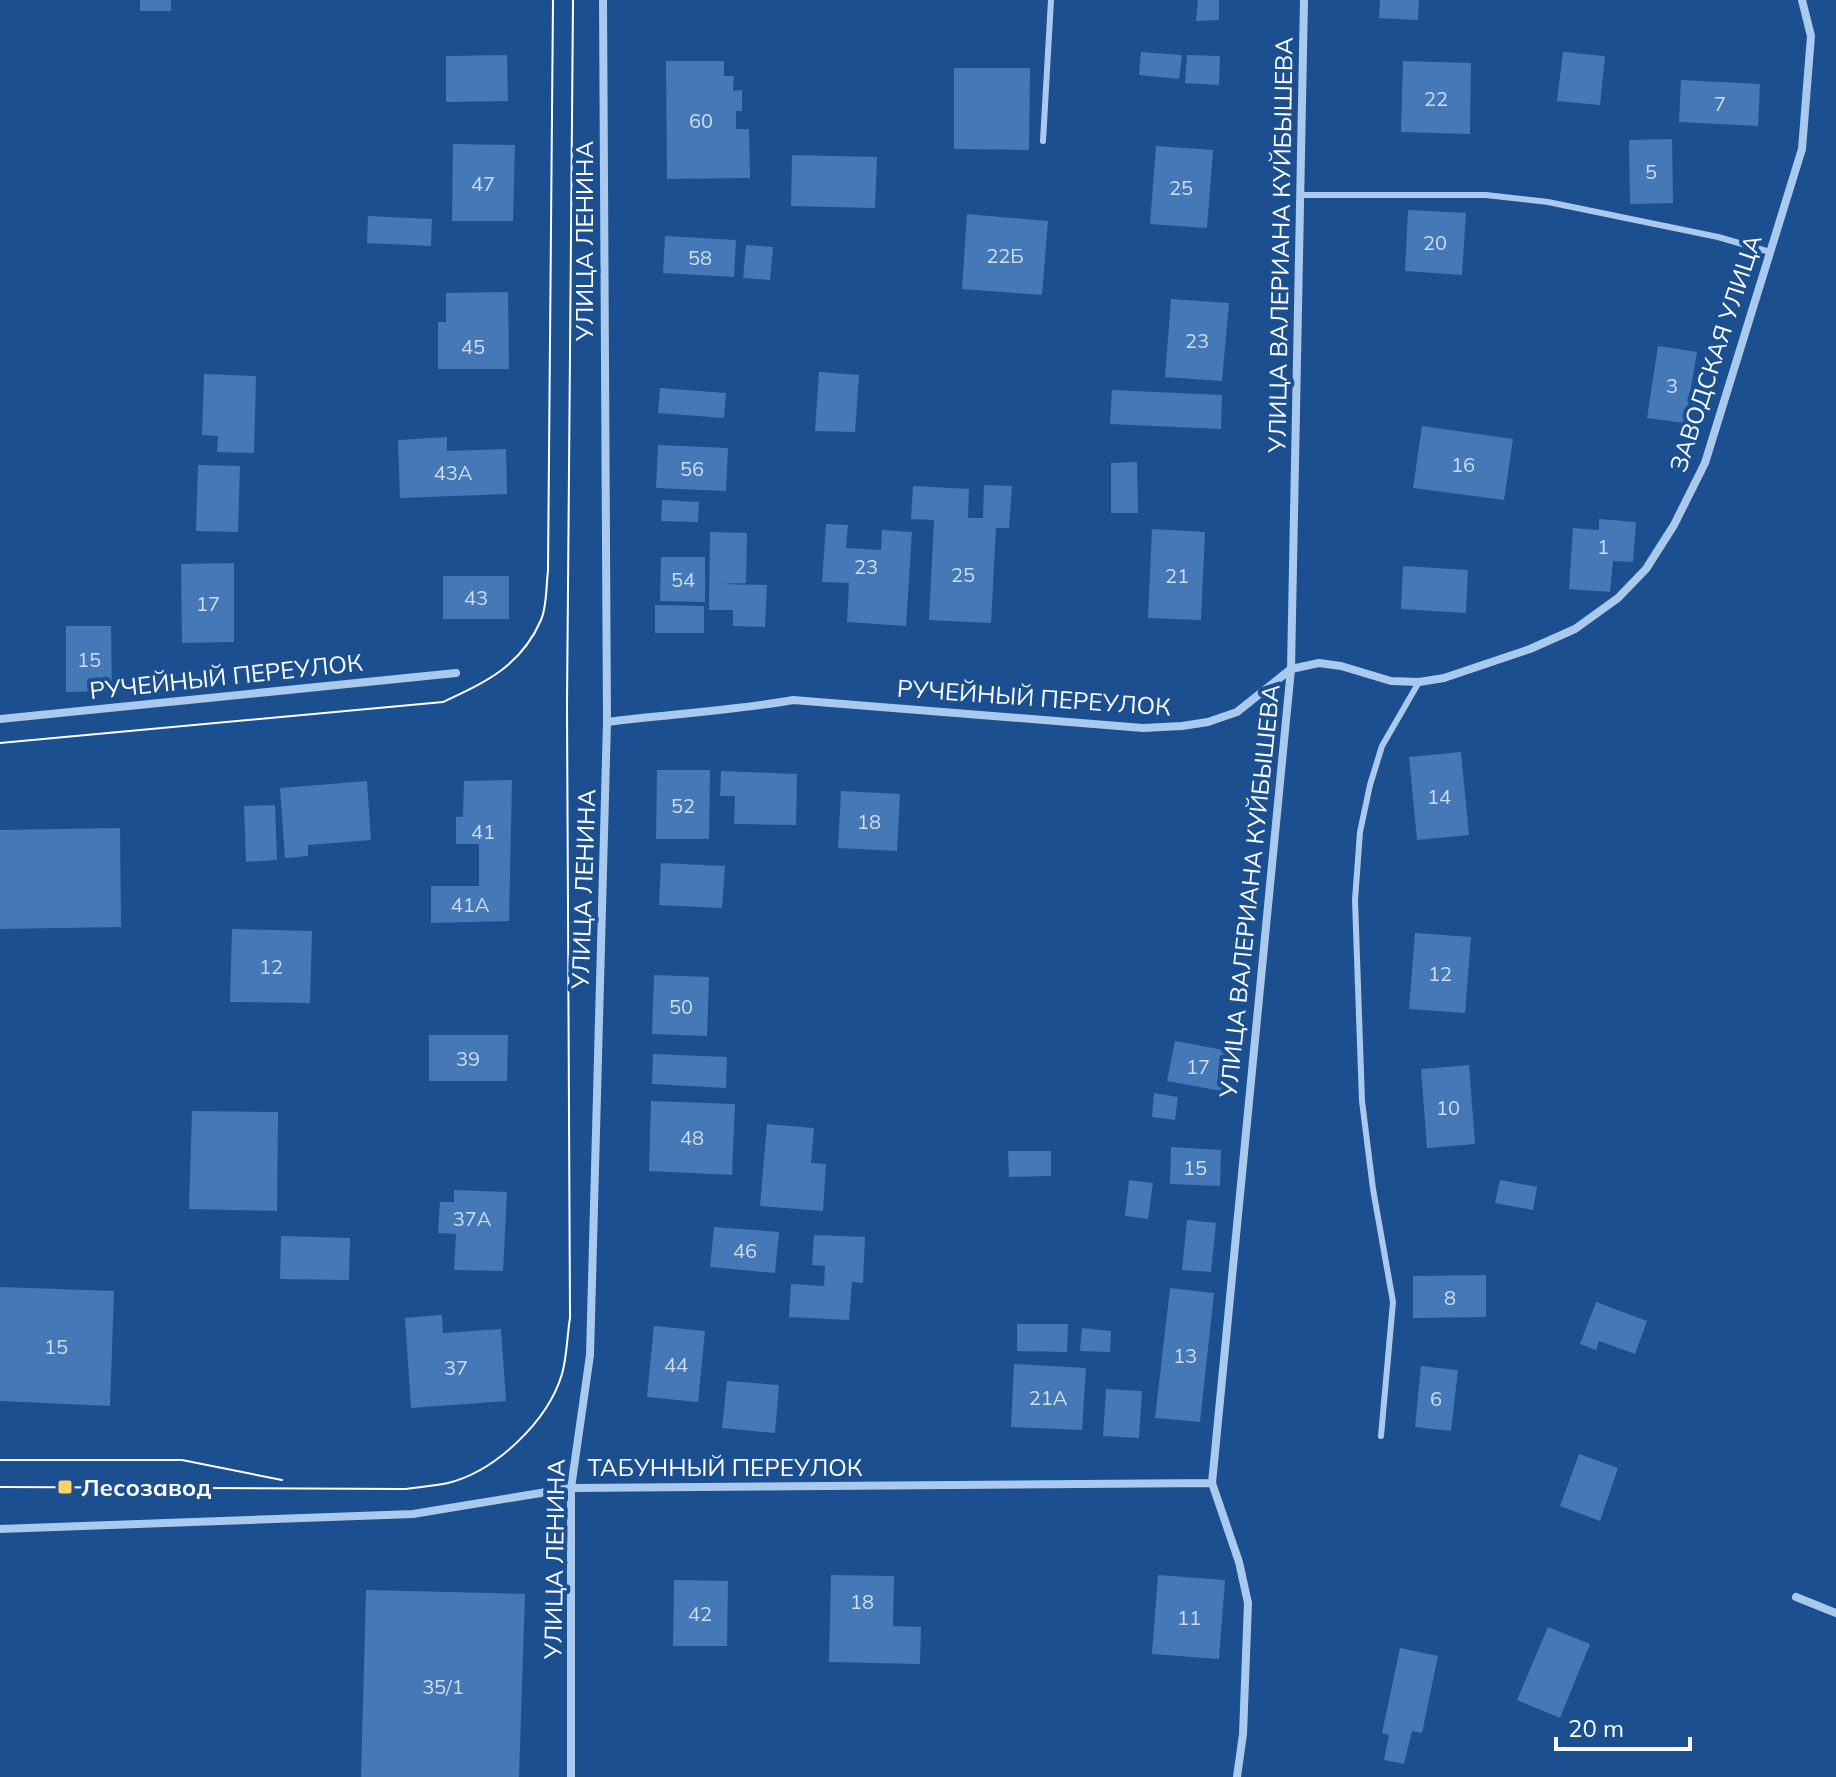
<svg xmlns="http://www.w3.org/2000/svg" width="1836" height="1777" font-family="Mulish,sans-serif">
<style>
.building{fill:#4478b7}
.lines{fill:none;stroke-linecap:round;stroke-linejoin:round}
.lane{stroke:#a9c9ee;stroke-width:6}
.street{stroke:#a9c9ee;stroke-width:8}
.tram{stroke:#fff;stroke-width:2}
.poi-dot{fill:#ffd166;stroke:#1b4f8f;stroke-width:3}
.labels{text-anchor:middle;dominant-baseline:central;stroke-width:8;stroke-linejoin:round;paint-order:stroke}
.number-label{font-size:20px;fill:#d0dded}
.street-label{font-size:24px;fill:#fff;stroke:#1b4f8f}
.poi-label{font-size:24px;font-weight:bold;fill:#fff;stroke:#1b4f8f;text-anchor:start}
</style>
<rect width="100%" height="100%" fill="#1b4f8f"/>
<path class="building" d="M 140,0 L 171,0 L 171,11 L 140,11 Z
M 1198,0 L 1219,0 L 1219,20 L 1196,21 Z
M 1380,0 L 1419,0 L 1418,20 L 1379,18 Z
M 1141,52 L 1182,55 L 1179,79 L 1139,75 Z
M 1563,52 L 1605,56 L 1600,105 L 1557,101 Z
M 507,55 L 508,101 L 446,102 L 446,56 Z
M 1187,55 L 1220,56 L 1219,85 L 1185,83 Z
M 666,61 L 724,61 L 724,76 L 734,76 L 733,91 L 742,90 L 742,111 L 736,111 L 736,129 L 749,129 L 750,178 L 667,179 Z
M 1403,61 L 1471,63 L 1470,134 L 1401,132 Z
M 954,68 L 1030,68 L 1029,150 L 954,149 Z
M 1681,80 L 1760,84 L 1758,126 L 1679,122 Z
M 1672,139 L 1673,203 L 1630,204 L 1629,140 Z
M 453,144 L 515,145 L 513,221 L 452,221 Z
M 1156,146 L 1213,150 L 1207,228 L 1150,224 Z
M 792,155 L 877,157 L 875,208 L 791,206 Z
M 1408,210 L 1466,213 L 1462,275 L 1405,271 Z
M 967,214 L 1048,221 L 1042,295 L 962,289 Z
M 368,216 L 432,219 L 431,246 L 367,243 Z
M 665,236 L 736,240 L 734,277 L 663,273 Z
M 746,245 L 773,247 L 770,280 L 743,278 Z
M 508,292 L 509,369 L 438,369 L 438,322 L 446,322 L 446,293 Z
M 1171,299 L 1229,303 L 1222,381 L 1165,377 Z
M 1658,346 L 1697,352 L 1685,423 L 1647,418 Z
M 819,372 L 859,375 L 855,432 L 815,431 Z
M 204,374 L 256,376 L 254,453 L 217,452 L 218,436 L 202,435 Z
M 660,388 L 726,393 L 724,418 L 658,413 Z
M 1112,390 L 1222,395 L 1221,429 L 1110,424 Z
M 1422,426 L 1513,439 L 1504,500 L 1413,488 Z
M 447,437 L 447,451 L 506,449 L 507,494 L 400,498 L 398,440 Z
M 658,445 L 728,448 L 726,491 L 656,488 Z
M 1137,462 L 1138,513 L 1111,513 L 1111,463 Z
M 198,465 L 240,466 L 238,532 L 196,531 Z
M 984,485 L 1012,486 L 1009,528 L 996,528 L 991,623 L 929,620 L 934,520 L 911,519 L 913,486 L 969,489 L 968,518 L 983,518 Z
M 662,500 L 699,502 L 698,522 L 661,521 Z
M 1599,519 L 1636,522 L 1633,562 L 1613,561 L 1610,592 L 1569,589 L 1573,528 L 1599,530 Z
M 826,524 L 848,525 L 846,548 L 881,550 L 882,530 L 912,532 L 906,626 L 847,622 L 849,583 L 822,582 Z
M 1152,529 L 1205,532 L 1201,620 L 1148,618 Z
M 710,532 L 747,533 L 746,583 L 719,584 L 767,585 L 765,627 L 733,626 L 733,610 L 709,610 Z
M 661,557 L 705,557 L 705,602 L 660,601 Z
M 234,563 L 234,642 L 182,643 L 181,564 Z
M 1403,566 L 1468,570 L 1466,613 L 1401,609 Z
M 443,576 L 509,576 L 509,619 L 443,619 Z
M 655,605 L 704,606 L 704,633 L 655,633 Z
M 66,626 L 111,626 L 112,691 L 66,692 Z
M 1461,752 L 1469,835 L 1417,840 L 1409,757 Z
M 657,770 L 710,770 L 709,839 L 656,839 Z
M 721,771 L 797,774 L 796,825 L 734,824 L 735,796 L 720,796 Z
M 512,780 L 509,921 L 431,923 L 431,886 L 479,886 L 479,844 L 456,844 L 456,817 L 463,817 L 464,781 Z
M 367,781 L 371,840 L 308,845 L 308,856 L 285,858 L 280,788 Z
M 841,791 L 900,794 L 897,851 L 838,848 Z
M 275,805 L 277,860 L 246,862 L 244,806 Z
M 120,828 L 121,927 L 0,929 L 0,830 Z
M 661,863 L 725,866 L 722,908 L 659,905 Z
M 232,929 L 312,931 L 310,1003 L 230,1002 Z
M 1415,933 L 1471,937 L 1465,1013 L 1409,1009 Z
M 654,975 L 709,977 L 707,1036 L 652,1034 Z
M 429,1035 L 508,1035 L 507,1081 L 429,1081 Z
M 1175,1041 L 1229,1051 L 1221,1091 L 1167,1081 Z
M 653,1054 L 727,1057 L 726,1088 L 652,1084 Z
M 1469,1065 L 1475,1144 L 1427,1148 L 1421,1069 Z
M 1154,1093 L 1178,1097 L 1175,1120 L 1152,1117 Z
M 651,1101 L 735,1104 L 732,1175 L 649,1171 Z
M 192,1111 L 278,1112 L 277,1211 L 189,1209 Z
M 767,1124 L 814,1128 L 811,1163 L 826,1164 L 823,1211 L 760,1206 Z
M 1171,1147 L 1221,1150 L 1220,1186 L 1170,1184 Z
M 1008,1151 L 1051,1151 L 1051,1176 L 1009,1177 Z
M 1129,1180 L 1153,1183 L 1148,1219 L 1125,1216 Z
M 1500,1180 L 1537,1187 L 1533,1210 L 1495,1203 Z
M 454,1190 L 507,1192 L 503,1271 L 454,1270 L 456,1234 L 438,1233 L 440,1202 L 454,1202 Z
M 1187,1220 L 1216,1223 L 1211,1272 L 1182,1270 Z
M 714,1227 L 779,1232 L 775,1273 L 710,1267 Z
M 814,1235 L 865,1237 L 863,1283 L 852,1282 L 849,1320 L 789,1317 L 791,1284 L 824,1286 L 825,1266 L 812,1265 Z
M 281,1236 L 350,1238 L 349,1280 L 280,1279 Z
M 1486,1275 L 1486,1317 L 1413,1318 L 1413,1276 Z
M 0,1287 L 114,1291 L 110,1406 L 0,1401 Z
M 1170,1288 L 1214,1293 L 1200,1422 L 1155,1418 Z
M 1596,1302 L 1647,1321 L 1635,1354 L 1599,1341 L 1596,1350 L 1580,1344 Z
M 442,1315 L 443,1333 L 501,1329 L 506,1401 L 411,1408 L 405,1318 Z
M 1017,1324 L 1068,1324 L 1067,1352 L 1017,1351 Z
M 654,1326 L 705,1331 L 698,1402 L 647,1397 Z
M 1082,1328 L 1111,1331 L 1110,1352 L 1080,1351 Z
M 1014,1364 L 1086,1368 L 1082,1430 L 1011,1427 Z
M 1421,1366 L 1458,1370 L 1451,1431 L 1415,1427 Z
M 727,1381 L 779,1385 L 775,1433 L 722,1428 Z
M 1106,1389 L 1142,1391 L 1139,1438 L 1103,1436 Z
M 1579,1454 L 1618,1468 L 1600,1521 L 1560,1506 Z
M 831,1575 L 894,1576 L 893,1626 L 921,1627 L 920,1664 L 829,1662 Z
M 1158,1575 L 1225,1580 L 1219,1659 L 1152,1654 Z
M 674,1580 L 728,1581 L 727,1646 L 673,1646 Z
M 366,1590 L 525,1594 L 519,1777 L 361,1777 Z
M 1548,1627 L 1590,1644 L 1560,1718 L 1517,1700 Z
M 1400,1648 L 1438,1656 L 1422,1733 L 1412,1731 L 1404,1764 L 1384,1760 L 1389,1735 L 1382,1733 Z"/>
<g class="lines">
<path class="lane" d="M 1043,141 L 1051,0
M 1301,195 L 1486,195 L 1548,202 L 1718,237 L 1770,252
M 1381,1436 L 1393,1302 L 1373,1189 L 1362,1101 L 1355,900 L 1360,832 L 1370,785 L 1382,746 L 1419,682"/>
<path class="street" d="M 0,719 L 456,673
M 607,722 C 669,714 732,711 793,700 L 1143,728 L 1182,726 L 1208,722 L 1237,712 L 1291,669 L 1319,663 L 1341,666 L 1391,681 L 1419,682 L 1444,678 L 1530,649 L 1575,629 L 1618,598 L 1646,569 L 1674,525 L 1705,463 L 1802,149 L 1811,36 L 1802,0
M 0,1529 L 413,1514 L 571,1488 L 1212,1483
M 1796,1597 L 1836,1613
M 571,1777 L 571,1488 L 590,1355 L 607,722 L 603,0
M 1237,1777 L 1243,1734 L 1248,1603 L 1239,1562 L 1212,1483 L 1291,669 L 1304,0"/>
<path class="tram" d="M 0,743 L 443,702 C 486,682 521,666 541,620 C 547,606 546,586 548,571 L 553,0
M 0,1460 L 182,1460 L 282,1480
M 0,1487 L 405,1489 C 419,1487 434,1486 448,1483 C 496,1471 548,1421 562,1374 C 567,1357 567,1336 570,1318 L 567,706 L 573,0"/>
</g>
<rect class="poi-dot" x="57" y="1479" width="16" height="16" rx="4"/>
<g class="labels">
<g class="number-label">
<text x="1436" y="98">22</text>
<text x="1720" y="103">7</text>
<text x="701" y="120">60</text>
<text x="1651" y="171">5</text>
<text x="483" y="183">47</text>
<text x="1181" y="187">25</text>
<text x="1435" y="242">20</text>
<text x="1005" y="255">22Б</text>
<text x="700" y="257">58</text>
<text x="1197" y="340">23</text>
<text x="473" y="346">45</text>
<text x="1672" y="385">3</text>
<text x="1463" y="464">16</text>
<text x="692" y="468">56</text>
<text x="453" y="472">43А</text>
<text x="1603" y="546">1</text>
<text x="866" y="566">23</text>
<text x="963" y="574">25</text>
<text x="1177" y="575">21</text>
<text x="683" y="579">54</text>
<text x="476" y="597">43</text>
<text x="208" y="603">17</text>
<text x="89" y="659">15</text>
<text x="1439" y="796">14</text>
<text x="683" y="805">52</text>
<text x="869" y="821">18</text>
<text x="483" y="831">41</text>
<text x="470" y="904">41А</text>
<text x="271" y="966">12</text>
<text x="1440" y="973">12</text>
<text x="681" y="1006">50</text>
<text x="468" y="1058">39</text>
<text x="1198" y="1066">17</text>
<text x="1448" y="1107">10</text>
<text x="692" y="1137">48</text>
<text x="1195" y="1167">15</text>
<text x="472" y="1218">37А</text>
<text x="745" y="1250">46</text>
<text x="1450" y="1297">8</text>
<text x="56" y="1346">15</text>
<text x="1185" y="1355">13</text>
<text x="676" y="1364">44</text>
<text x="456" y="1367">37</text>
<text x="1048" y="1397">21А</text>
<text x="1436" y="1398">6</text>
<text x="862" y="1601">18</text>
<text x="700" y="1613">42</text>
<text x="1189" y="1617">11</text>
<text x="443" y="1686">35/1</text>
</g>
<g class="street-label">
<text transform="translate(584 241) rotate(-90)">УЛИЦА ЛЕНИНА</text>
<text transform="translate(1280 245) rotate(-89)">УЛИЦА ВАЛЕРИАНА КУЙБЫШЕВА</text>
<text transform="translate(1715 353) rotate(-72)">ЗАВОДСКАЯ УЛИЦА</text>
<text transform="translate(226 676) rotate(-6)">РУЧЕЙНЫЙ ПЕРЕУЛОК</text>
<text transform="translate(1034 697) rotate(4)">РУЧЕЙНЫЙ ПЕРЕУЛОК</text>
<text transform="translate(583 889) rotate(-88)">УЛИЦА ЛЕНИНА</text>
<text transform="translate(1249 891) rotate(-84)">УЛИЦА ВАЛЕРИАНА КУЙБЫШЕВА</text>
<text x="725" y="1467">ТАБУННЫЙ ПЕРЕУЛОК</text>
<text transform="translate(554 1559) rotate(-89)">УЛИЦА ЛЕНИНА</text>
</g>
<g class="poi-label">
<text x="81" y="1487">Лесозавод</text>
</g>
</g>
<path d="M1556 1737v12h134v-12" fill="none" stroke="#ffffff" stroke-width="4"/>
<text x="1568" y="1737" font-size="24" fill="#ffffff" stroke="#1b4f8f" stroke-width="6" paint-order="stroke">20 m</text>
</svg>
